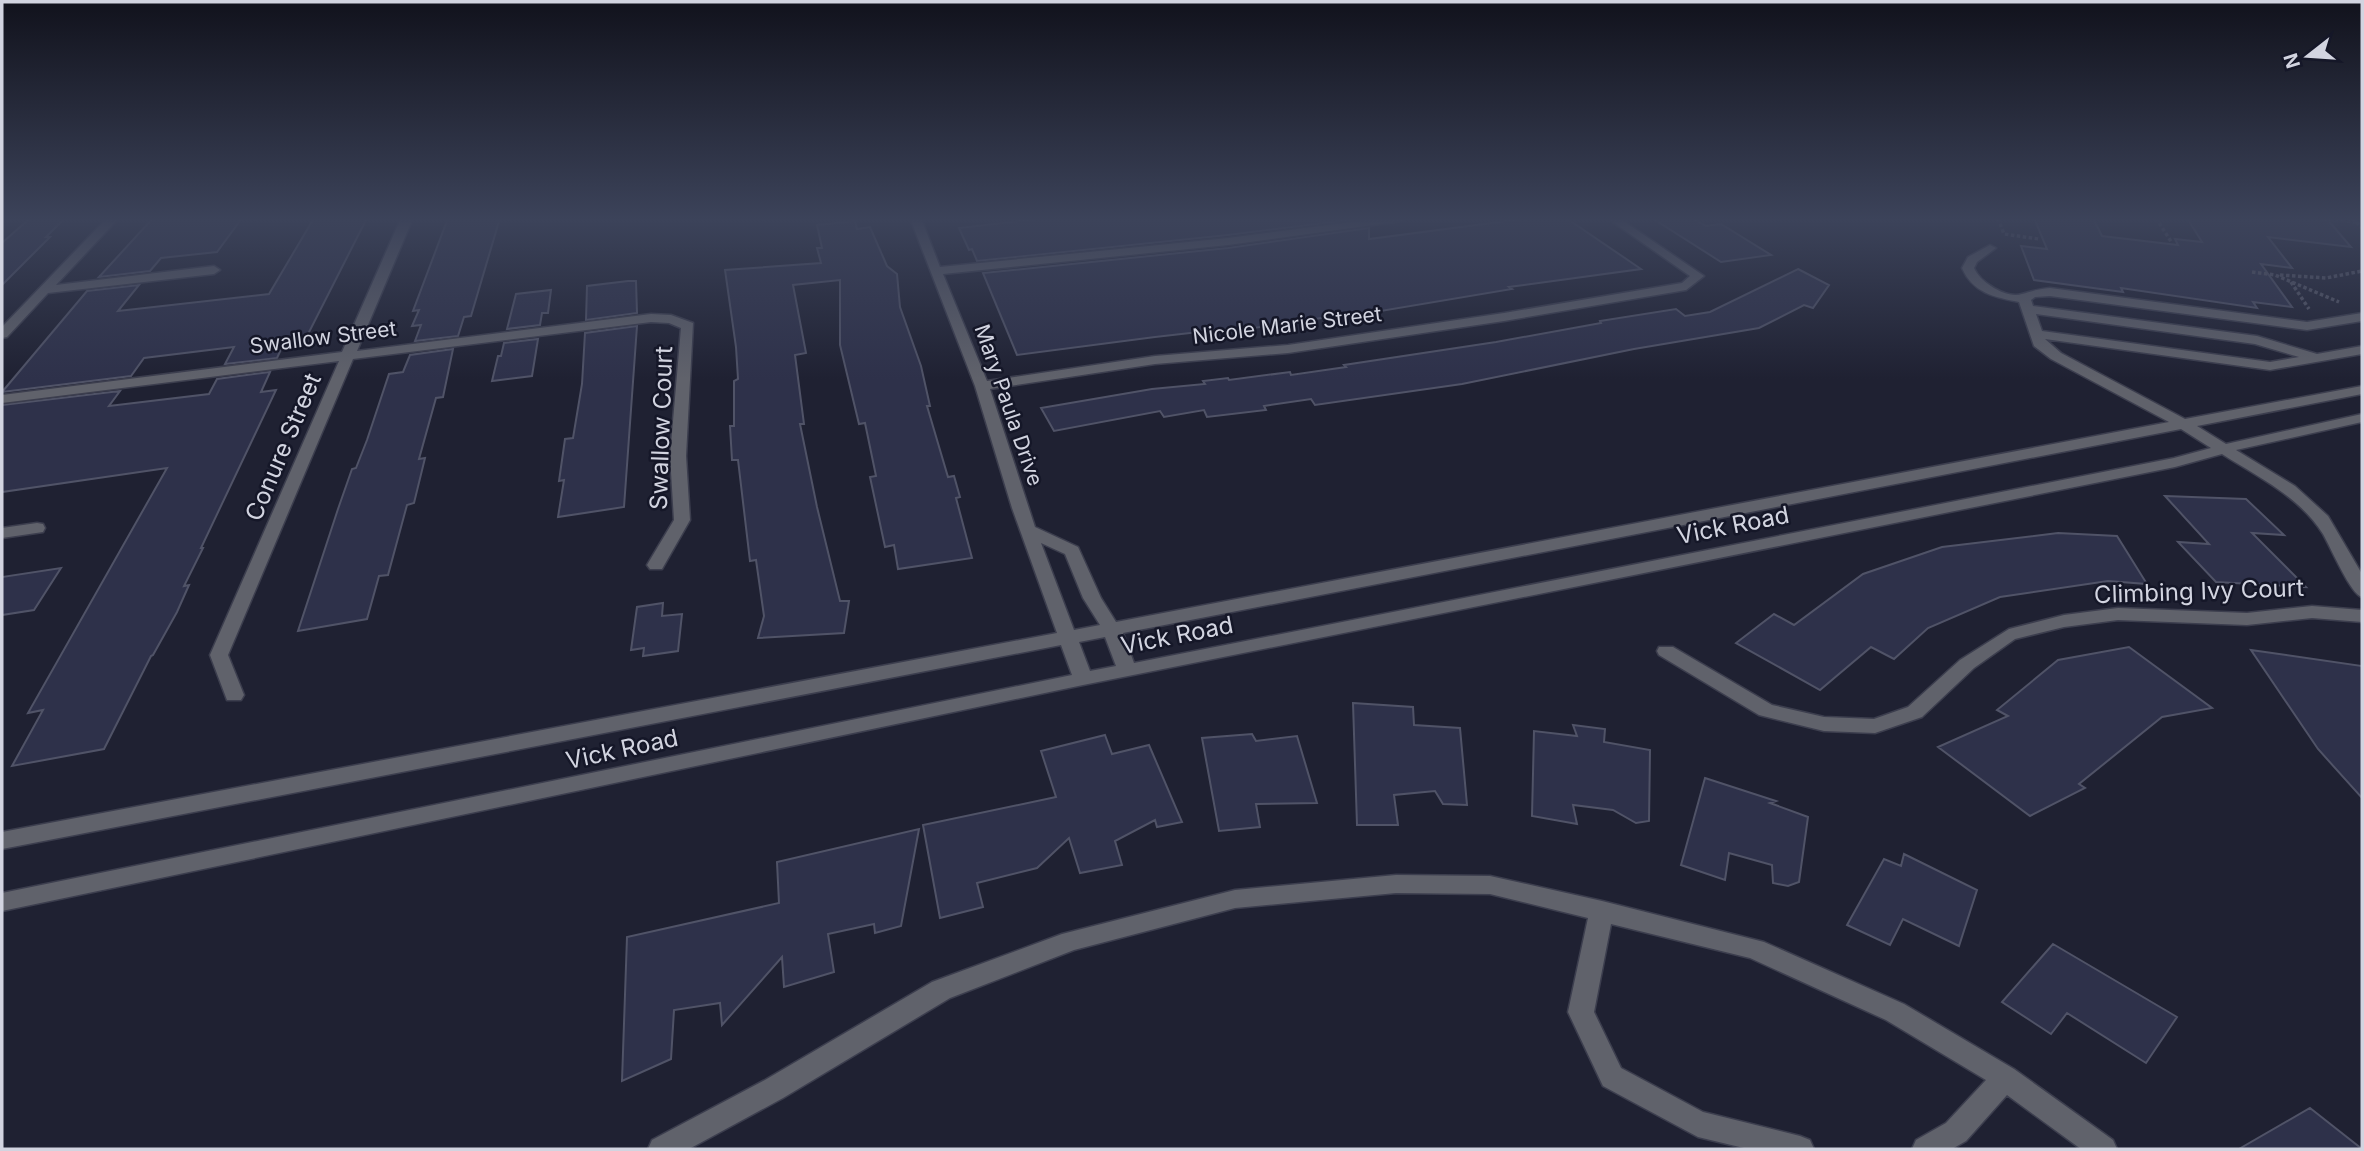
<svg xmlns="http://www.w3.org/2000/svg" width="2364" height="1151" font-family="Inter,sans-serif">
<style>
.building{fill:#2e314a;stroke:#505367;stroke-width:2}
.lines{fill:none;stroke-linecap:round;stroke-linejoin:round}
.minor-casing{stroke:#3c3e4e;stroke-width:3}
.path{stroke:#575968;stroke-width:3.5;stroke-dasharray:3.5 2.5;stroke-linecap:butt}
.minor{fill:#60626b;fill-rule:evenodd}
.labels{text-anchor:middle;dominant-baseline:central;stroke-width:5;stroke-linejoin:round;paint-order:stroke}
.far-street-label{font-size:21px;fill:#d2d4e0;stroke:#151728}
.street-label{font-size:24px;fill:#d2d4e0;stroke:#151728}
</style>
<rect width="100%" height="100%" fill="#1f2132"/>
<path class="building" d="M 30,218 L 65,218 L 46,237 L 50,237 L 2,285 L 2,243 Z
M 153,218 L 242,218 L 217,252 L 161,258 L 150,271 L 99,277 Z
M 314,218 L 367,218 L 304,342 L 283,345 L 277,358 L 225,364 L 234,347 L 144,358 L 131,376 L 2,392 L 87,291 L 139,285 L 118,311 L 269,294 Z
M 448,218 L 500,218 L 471,316 L 464,317 L 458,336 L 415,341 L 421,325 L 412,326 L 419,310 L 413,311 Z
M 1046,218 L 1366,218 L 1228,235 L 977,261 L 972,249 L 969,250 L 959,228 Z
M 1530,218 L 1566,218 L 1641,269 L 1509,287 L 1512,289 L 1357,315 L 1355,313 L 1227,332 L 1225,329 L 1155,337 L 1017,355 L 983,273 L 1228,248 L 1369,228 L 1369,239 Z
M 1652,218 L 1692,218 L 1706,226 L 1721,224 L 1771,255 L 1721,262 Z
M 2034,218 L 2093,218 L 2102,236 L 2178,245 L 2175,239 L 2202,242 L 2187,218 L 2306,218 L 2328,220 L 2351,247 L 2268,237 L 2292,268 L 2261,264 L 2292,307 L 2253,302 L 2257,308 L 2121,288 L 2123,292 L 2034,280 L 2021,246 L 2047,249 Z
M 855,221 L 857,229 L 870,227 L 887,266 L 897,274 L 900,307 L 921,366 L 930,406 L 927,406 L 948,477 L 954,476 L 960,497 L 956,498 L 972,558 L 898,569 L 894,545 L 885,547 L 870,477 L 876,476 L 865,423 L 859,424 L 840,345 L 840,280 L 793,285 L 806,353 L 795,355 L 804,424 L 800,424 L 817,507 L 840,601 L 849,601 L 844,633 L 758,638 L 764,616 L 756,560 L 750,561 L 738,460 L 732,460 L 730,426 L 734,426 L 734,381 L 738,379 L 736,347 L 725,270 L 821,263 L 817,248 L 822,248 L 817,225 Z
M 1798,269 L 1829,285 L 1813,308 L 1804,305 L 1759,328 L 1634,349 L 1462,384 L 1315,405 L 1311,399 L 1264,406 L 1266,410 L 1207,417 L 1204,410 L 1164,417 L 1160,411 L 1054,431 L 1041,408 L 1152,389 L 1205,384 L 1203,381 L 1228,378 L 1229,380 L 1290,372 L 1291,375 L 1346,367 L 1344,365 L 1496,342 L 1601,323 L 1600,321 L 1676,309 L 1685,316 L 1710,312 Z
M 628,281 L 636,281 L 637,313 L 586,320 L 587,286 Z
M 551,290 L 548,313 L 542,313 L 540,325 L 507,329 L 516,294 Z
M 637,326 L 624,507 L 558,517 L 564,480 L 559,481 L 565,439 L 573,438 L 582,384 L 585,333 Z
M 538,339 L 532,376 L 492,381 L 498,356 L 501,356 L 504,343 Z
M 453,349 L 443,397 L 436,398 L 419,459 L 425,458 L 414,503 L 407,505 L 388,575 L 379,576 L 367,619 L 298,631 L 338,509 L 352,469 L 356,468 L 367,440 L 389,374 L 403,372 L 410,355 Z
M 270,372 L 261,392 L 276,390 L 201,548 L 203,548 L 184,586 L 189,585 L 177,612 L 153,655 L 151,656 L 104,749 L 12,766 L 43,710 L 28,713 L 167,468 L 2,492 L 2,405 L 120,391 L 109,406 L 209,394 L 217,379 Z
M 2165,496 L 2246,499 L 2284,535 L 2252,533 L 2306,587 L 2216,582 L 2178,542 L 2209,544 Z
M 2058,533 L 2117,536 L 2147,584 L 2108,581 L 2000,597 L 1928,628 L 1894,659 L 1871,647 L 1820,690 L 1736,643 L 1774,614 L 1794,625 L 1863,574 L 1942,547 Z
M 61,568 L 34,610 L 2,615 L 2,577 Z
M 663,603 L 662,616 L 682,614 L 678,651 L 643,656 L 644,648 L 631,650 L 637,607 Z
M 2129,647 L 2212,708 L 2162,717 L 2079,784 L 2085,788 L 2030,816 L 1938,747 L 2008,716 L 1997,710 L 2058,660 Z
M 2251,650 L 2362,666 L 2362,798 L 2318,749 Z
M 1353,703 L 1413,707 L 1414,725 L 1460,728 L 1467,805 L 1443,804 L 1435,791 L 1394,795 L 1398,825 L 1357,825 Z
M 1573,725 L 1605,729 L 1604,742 L 1650,750 L 1649,821 L 1636,823 L 1613,810 L 1573,805 L 1577,824 L 1532,816 L 1534,731 L 1577,736 Z
M 1252,734 L 1256,741 L 1297,736 L 1317,803 L 1256,804 L 1260,827 L 1219,831 L 1202,738 Z
M 1105,735 L 1112,754 L 1149,745 L 1182,822 L 1157,827 L 1155,820 L 1115,841 L 1122,865 L 1080,873 L 1069,838 L 1037,868 L 977,883 L 983,907 L 940,918 L 923,825 L 1056,797 L 1041,751 Z
M 1705,778 L 1776,801 L 1770,803 L 1808,817 L 1799,882 L 1788,886 L 1773,883 L 1772,865 L 1729,853 L 1725,880 L 1681,865 Z
M 919,829 L 901,926 L 875,933 L 874,924 L 828,934 L 834,972 L 784,987 L 782,957 L 722,1025 L 720,1003 L 674,1010 L 671,1059 L 622,1081 L 627,937 L 779,903 L 777,862 Z
M 1904,854 L 1977,890 L 1959,946 L 1903,919 L 1890,945 L 1847,925 L 1884,859 L 1901,866 Z
M 2053,944 L 2177,1017 L 2146,1063 L 2067,1013 L 2051,1034 L 2002,1002 Z
M 2310,1108 L 2362,1149 L 2239,1149 Z"/>
<g class="lines">
<defs>
<path id="minor" d="M 107,218 L 119,218 L 56,285 L 214,266 L 220,270 L 214,274 L 48,293 L 7,337 L 2,338 L 2,327 Z
M 401,218 L 413,218 L 357,351 L 651,314 L 671,315 L 693,323 L 686,456 L 690,520 L 662,569 L 650,569 L 647,565 L 674,520 L 670,456 L 681,328 L 669,323 L 651,322 L 353,359 L 228,655 L 244,695 L 241,700 L 227,700 L 210,655 L 339,361 L 2,403 L 2,395 L 342,352 Z
M 910,218 L 921,218 L 940,267 L 1228,238 L 1383,218 L 1408,218 L 1402,221 L 1228,245 L 943,274 L 987,381 L 1155,356 L 1288,345 L 1504,313 L 1682,283 L 1690,276 L 1607,218 L 1619,218 L 1704,276 L 1686,290 L 1504,321 L 1288,353 L 1155,364 L 990,389 L 1035,527 L 1078,547 L 1101,598 L 1116,622 L 2169,422 L 2051,359 L 2034,346 L 2019,302 C 1994,297 1973,293 1962,268 L 1968,257 L 1990,245 L 1996,248 L 1977,262 L 1974,268 C 1980,282 2006,299 2022,294 C 2032,291 2039,289 2050,288 L 2307,322 L 2362,313 L 2362,321 L 2307,330 L 2050,296 L 2035,297 L 2031,300 L 2033,306 L 2257,336 L 2317,354 L 2362,346 L 2362,354 L 2270,370 L 2045,339 L 2061,353 L 2185,419 L 2362,386 L 2362,394 L 2197,426 L 2226,444 L 2362,414 L 2362,422 L 2236,450 L 2295,486 L 2328,516 L 2362,574 L 2362,597 C 2351,595 2331,548 2323,534 C 2300,497 2258,477 2222,454 L 2175,467 L 1083,685 L 2,911 L 2,893 L 1072,675 L 1061,645 L 2,849 L 2,832 L 1057,633 L 1012,508 L 975,386 ZM 2036,314 L 2255,344 L 2299,357 L 2270,362 L 2042,331 ZM 2181,429 L 2211,448 L 2174,458 L 1134,663 L 1123,633 ZM 1041,543 L 1065,554 L 1083,598 L 1100,625 L 1074,630 ZM 1105,637 L 1116,666 L 1090,671 L 1079,642 Z
M 37,523 L 43,524 L 45,528 L 43,532 L 2,538 L 2,528 Z
M 2312,606 L 2362,610 L 2362,622 L 2312,618 L 2247,625 L 2118,620 L 2064,627 L 2015,639 L 1974,668 L 1922,717 L 1875,733 L 1824,731 L 1759,715 L 1659,655 L 1657,651 L 1659,647 L 1673,647 L 1772,705 L 1824,717 L 1874,719 L 1908,707 L 1960,660 L 2009,629 L 2064,615 L 2118,608 L 2247,613 Z
M 1396,875 L 1490,876 L 1602,901 L 1764,942 L 1904,1004 L 2014,1069 L 2113,1140 L 2117,1149 L 2081,1149 L 2007,1095 L 1966,1141 L 1952,1149 L 1912,1149 L 1916,1140 L 1946,1123 L 1986,1080 L 1886,1020 L 1750,958 L 1611,924 L 1594,1012 L 1621,1068 L 1703,1112 L 1800,1136 L 1810,1140 L 1814,1149 L 1748,1149 L 1698,1137 L 1603,1086 L 1568,1012 L 1588,918 L 1490,894 L 1396,893 L 1235,908 L 1074,950 L 950,998 L 783,1098 L 689,1149 L 648,1149 L 652,1140 L 765,1080 L 932,982 L 1062,934 L 1235,890 Z"/>
</defs>
<use href="#minor" class="minor-casing"/>
<path class="path" d="M 1998,218 L 2004,234 L 2039,239
M 2156,218 L 2172,243
M 2317,218 L 2356,222
M 2352,218 L 2362,228
M 2252,272 L 2275,275 L 2339,302
M 2280,275 L 2326,278 L 2362,271
M 2291,282 L 2309,309"/>
<use href="#minor" class="minor"/>
</g>
<linearGradient id="sky" x2="0" y2="1"><stop stop-color="#11121c"/><stop offset="0.58" stop-color="#3c435a"/><stop offset="1" stop-color="#3c435a" stop-opacity="0"/></linearGradient>
<rect width="2364" height="379" fill="url(#sky)"/>
<g class="labels">
<g class="far-street-label">
<text transform="translate(1287 325) rotate(-7)">Nicole Marie Street</text>
<text transform="translate(323 337) rotate(-7)">Swallow Street</text>
<text transform="translate(1009 405) rotate(71)">Mary Paula Drive</text>
</g>
<g class="street-label">
<text transform="translate(661 428) rotate(-88)">Swallow Court</text>
<text transform="translate(283 447) rotate(-67)">Conure Street</text>
<text transform="translate(1733 525) rotate(-11)">Vick Road</text>
<text transform="translate(2199 591) rotate(-2)">Climbing Ivy Court</text>
<text transform="translate(1177 635) rotate(-11)">Vick Road</text>
<text transform="translate(622 749) rotate(-12)">Vick Road</text>
</g>
</g>
<rect width="2364" height="1151" fill="none" stroke="#d2d4e0" stroke-width="7"/>
<g transform="translate(2308 56) rotate(253)" stroke="#151728" stroke-width="5" paint-order="stroke">
<path d="M0-5L12 26L0 18L-12 26Z" fill="#d2d4e0"/>
<text y="-10" font-size="19" font-weight="bold" text-anchor="middle" fill="#d2d4e0">N</text>
</g>
</svg>
